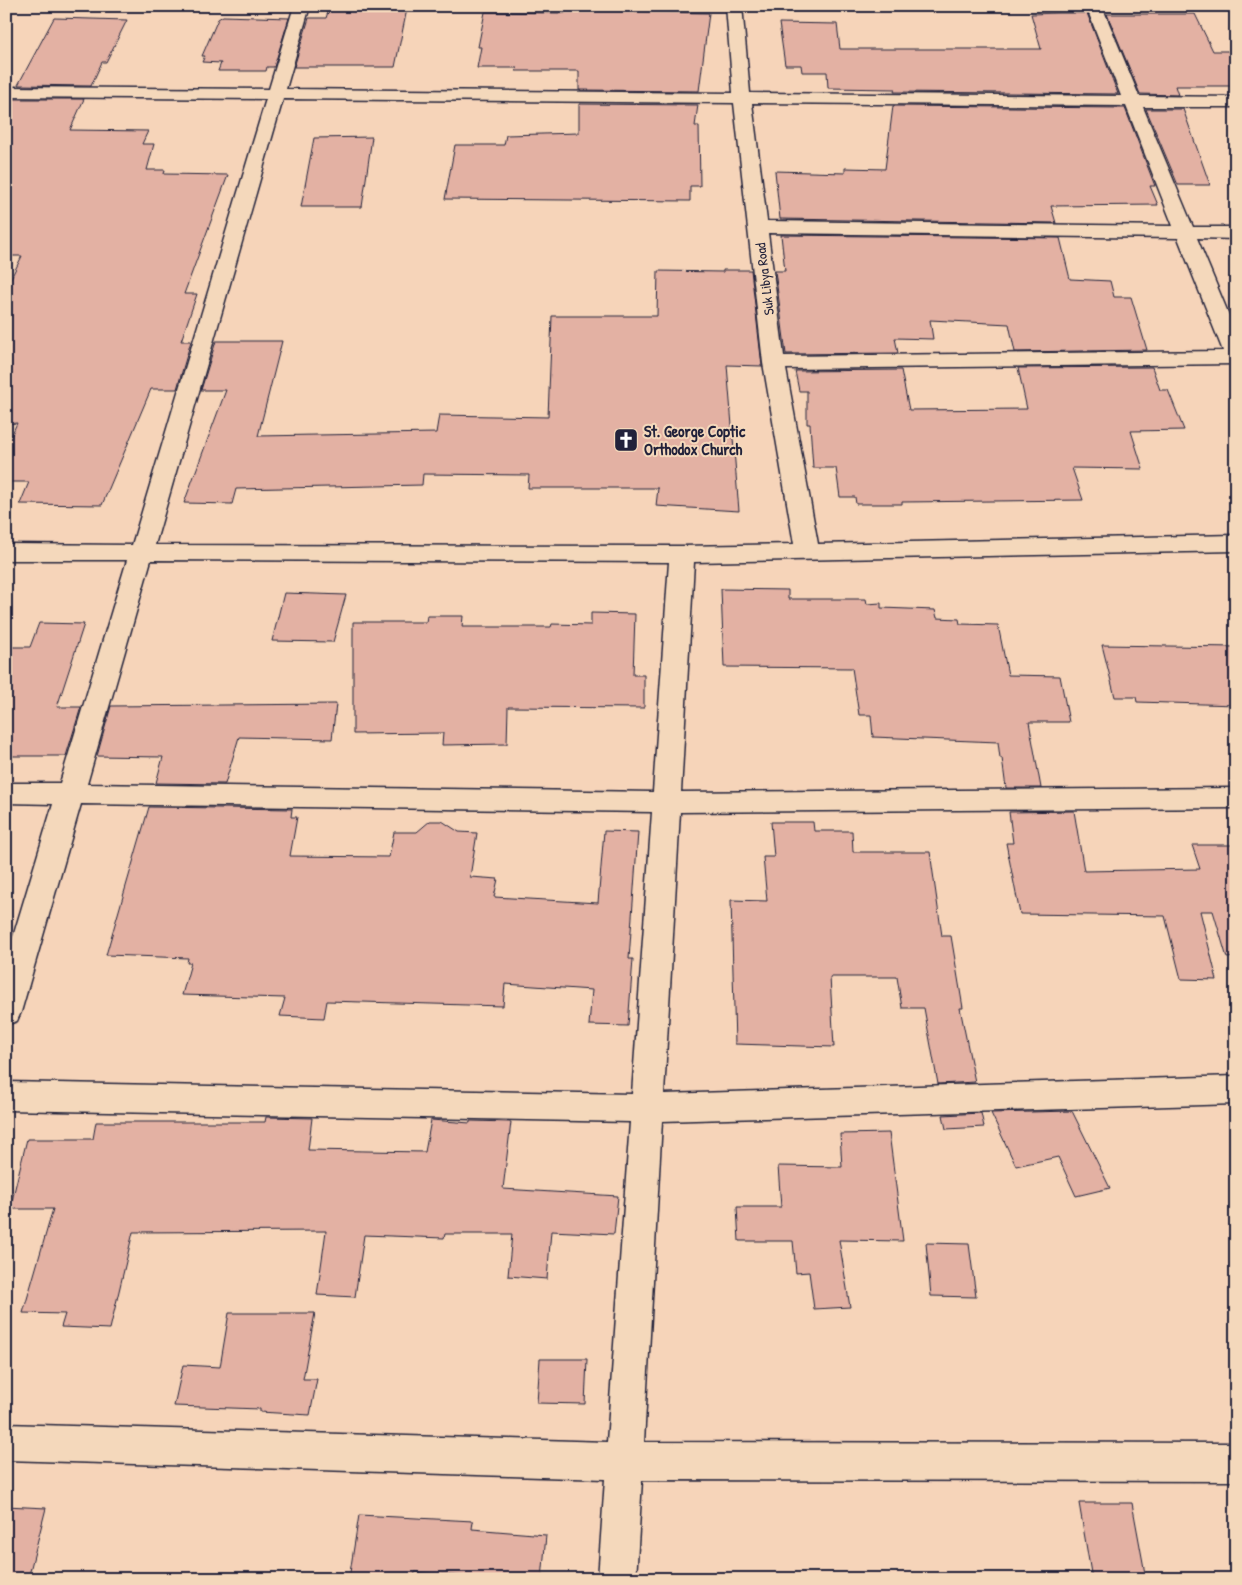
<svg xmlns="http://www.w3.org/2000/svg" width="1242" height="1585" font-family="'Patrick Hand',sans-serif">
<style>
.building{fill:#e3b1a3;stroke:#22223b}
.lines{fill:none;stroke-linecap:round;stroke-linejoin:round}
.minor-casing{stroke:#22223b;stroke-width:3}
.minor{fill:#f4d8bb;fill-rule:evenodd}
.labels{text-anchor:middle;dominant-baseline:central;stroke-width:4;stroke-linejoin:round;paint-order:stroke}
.far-street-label{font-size:14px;fill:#22223b;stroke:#f4d8bb}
.poi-label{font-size:16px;font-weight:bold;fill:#22223b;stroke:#f4d8bb;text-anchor:start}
</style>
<rect width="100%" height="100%" fill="#f6d4b9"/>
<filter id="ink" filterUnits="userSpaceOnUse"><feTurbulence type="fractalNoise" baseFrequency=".02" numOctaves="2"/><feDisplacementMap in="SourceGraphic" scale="10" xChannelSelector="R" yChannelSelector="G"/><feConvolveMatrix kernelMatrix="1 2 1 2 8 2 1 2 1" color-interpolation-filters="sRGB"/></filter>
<g filter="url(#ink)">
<path class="building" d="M 345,8 L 407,9 L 395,67 L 294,67 L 309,18 L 326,18 L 329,9 L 344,10 Z
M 565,10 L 709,13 L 699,91 L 579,90 L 579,71 L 516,71 L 517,68 L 477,68 L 481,47 L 478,47 L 485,12 L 565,13 Z
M 1058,13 L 1087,13 L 1118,94 L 894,92 L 895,89 L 828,88 L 827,72 L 802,72 L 801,65 L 785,65 L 779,23 L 837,24 L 840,49 L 1041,49 L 1031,14 Z
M 1107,14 L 1195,14 L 1213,51 L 1228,51 L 1236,68 L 1236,86 L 1175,86 L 1178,95 L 1140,94 Z
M 223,16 L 289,18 L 274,67 L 267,67 L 266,71 L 218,71 L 221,63 L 202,62 L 205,56 L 202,56 L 218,19 Z
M 54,18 L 127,20 L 106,62 L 102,62 L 91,86 L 18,85 Z
M 11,99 L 84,99 L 70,130 L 148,131 L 142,144 L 154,144 L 147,170 L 165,170 L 164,174 L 228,175 L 184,294 L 197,294 L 181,341 L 191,341 L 177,389 L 151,389 L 102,505 L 20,504 L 29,482 L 6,482 L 6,447 L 17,423 L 6,424 L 6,288 L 22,256 L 6,256 L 6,107 Z
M 579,104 L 698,105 L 695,126 L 699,126 L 700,186 L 690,186 L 690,201 L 445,199 L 455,145 L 504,145 L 506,135 L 579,133 Z
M 893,106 L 1125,108 L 1155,186 L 1150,186 L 1158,205 L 1051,206 L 1056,223 L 780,219 L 775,171 L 845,173 L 845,168 L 885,169 Z
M 1146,109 L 1183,109 L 1210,185 L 1178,185 Z
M 372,137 L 362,207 L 301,207 L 314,138 Z
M 781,235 L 1060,238 L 1070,279 L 1110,281 L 1114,297 L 1131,297 L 1147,350 L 1015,352 L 1009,324 L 930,320 L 933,339 L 895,338 L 898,353 L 786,354 L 775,271 L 785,271 Z
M 723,270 L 751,270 L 762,366 L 727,365 L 739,511 L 656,506 L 658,488 L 528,488 L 529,475 L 423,474 L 422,485 L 236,489 L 232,504 L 184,503 L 226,390 L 201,390 L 216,341 L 282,341 L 258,436 L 436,433 L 439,415 L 548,417 L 552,316 L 657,316 L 658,271 L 723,272 Z
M 1152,367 L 1160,390 L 1168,390 L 1184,430 L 1131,431 L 1143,469 L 1072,468 L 1083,500 L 902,502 L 902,504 L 856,504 L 855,497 L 840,497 L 836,468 L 813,468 L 810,424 L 807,424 L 807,391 L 799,391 L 795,371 L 901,370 L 909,410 L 1027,409 L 1018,368 Z
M 721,589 L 788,590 L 788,599 L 866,599 L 867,604 L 881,603 L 881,608 L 935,610 L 937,618 L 959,619 L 960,624 L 998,625 L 1008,675 L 1060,676 L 1069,722 L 1029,722 L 1041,788 L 1006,788 L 1002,758 L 1000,758 L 998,742 L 873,737 L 871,715 L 859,715 L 852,668 L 724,667 Z
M 284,593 L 346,595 L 333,642 L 272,641 Z
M 591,613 L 635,614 L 633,675 L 644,675 L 644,708 L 508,707 L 507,744 L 442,745 L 443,733 L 353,734 L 353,622 L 426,622 L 427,616 L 463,616 L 462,627 L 551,627 L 552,624 L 591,625 Z
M 39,623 L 84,624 L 57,707 L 81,707 L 66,756 L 6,756 L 6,647 L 30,647 Z
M 1102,645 L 1236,647 L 1236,705 L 1137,702 L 1136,697 L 1115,697 Z
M 336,704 L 332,739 L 239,737 L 225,784 L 156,783 L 163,757 L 97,756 L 111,706 Z
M 149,807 L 292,809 L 291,817 L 297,817 L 290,856 L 389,857 L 394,832 L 417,832 L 430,821 L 442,821 L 459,832 L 477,833 L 470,877 L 498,879 L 494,897 L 598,903 L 604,831 L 638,832 L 629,959 L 633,959 L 628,1026 L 589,1025 L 592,990 L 505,984 L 503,1006 L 327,1001 L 324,1018 L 280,1016 L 285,998 L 182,995 L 191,963 L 187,963 L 188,958 L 106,955 Z
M 1074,811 L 1084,871 L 1200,869 L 1192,845 L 1236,845 L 1236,957 L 1227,958 L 1213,911 L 1200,911 L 1217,980 L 1181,979 L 1165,916 L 1020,914 L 1006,843 L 1013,843 L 1009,812 Z
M 771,822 L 813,822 L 814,831 L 852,831 L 853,852 L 930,852 L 942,936 L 951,936 L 963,1008 L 960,1008 L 975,1082 L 938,1084 L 924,1008 L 902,1008 L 897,977 L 830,977 L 834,1047 L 735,1044 L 731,900 L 767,901 L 763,857 L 774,857 Z
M 1072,1111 L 1110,1188 L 1076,1196 L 1058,1157 L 1016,1166 L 991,1113 Z
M 981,1113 L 984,1127 L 946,1129 L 943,1115 Z
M 266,1117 L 312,1118 L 308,1150 L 425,1152 L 431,1120 L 470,1123 L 470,1121 L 511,1122 L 503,1189 L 618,1196 L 614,1234 L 551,1231 L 547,1279 L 508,1276 L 512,1234 L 445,1234 L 444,1238 L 364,1235 L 355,1297 L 317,1295 L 326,1231 L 133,1232 L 110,1329 L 61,1327 L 65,1314 L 23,1313 L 53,1209 L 10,1209 L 27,1139 L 93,1139 L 96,1122 L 265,1122 Z
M 889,1133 L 903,1241 L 839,1240 L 850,1307 L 814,1309 L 809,1272 L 796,1273 L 793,1241 L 739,1241 L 737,1207 L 781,1207 L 778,1166 L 842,1167 L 840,1134 Z
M 926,1243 L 969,1244 L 976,1297 L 931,1296 Z
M 229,1313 L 315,1313 L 303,1379 L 317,1379 L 310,1415 L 260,1412 L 260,1409 L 174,1406 L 183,1365 L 220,1367 Z
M 540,1359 L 587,1359 L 585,1404 L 537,1403 Z
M 1079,1503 L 1132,1503 L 1146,1579 L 1092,1579 Z
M 6,1506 L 46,1508 L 28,1579 L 6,1579 Z
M 359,1515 L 473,1521 L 472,1529 L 546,1535 L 542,1579 L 493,1579 L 415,1572 L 414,1579 L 349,1579 Z"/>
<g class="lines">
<defs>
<path id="minor" d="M 294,6 L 310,6 L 286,89 L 733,93 L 726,6 L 742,6 L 750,93 L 1121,96 L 1086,6 L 1102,6 L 1139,96 L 1236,97 L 1236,107 L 1143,107 L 1193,227 L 1236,227 L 1236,239 L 1197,238 L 1236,332 L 1236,364 L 786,369 L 818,544 L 1236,535 L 1236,551 L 694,562 L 681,792 L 1236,788 L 1236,808 L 680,812 L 664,1094 L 1236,1076 L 1236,1104 L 662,1121 L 644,1442 L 1236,1443 L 1236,1481 L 642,1480 L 636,1579 L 598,1579 L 605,1479 L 6,1460 L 6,1424 L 607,1442 L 630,1122 L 6,1110 L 6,1082 L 632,1094 L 652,812 L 81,804 L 21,1012 L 17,1021 L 6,1025 L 6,960 L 53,804 L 6,803 L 6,783 L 60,783 L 127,560 L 6,560 L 6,544 L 132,545 L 266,99 L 6,97 L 6,87 L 269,89 ZM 283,99 L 734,103 L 763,363 L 794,544 L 682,546 L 155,545 ZM 752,103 L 1126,106 L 1173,226 L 767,221 ZM 768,233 L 1178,238 L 1223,351 L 784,356 ZM 151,560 L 669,562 L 653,792 L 87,784 Z"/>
</defs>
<use href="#minor" class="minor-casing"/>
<use href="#minor" class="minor"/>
</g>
</g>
<defs>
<symbol id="church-square" viewBox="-11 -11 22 22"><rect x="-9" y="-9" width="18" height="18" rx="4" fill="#22223b" stroke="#f4d8bb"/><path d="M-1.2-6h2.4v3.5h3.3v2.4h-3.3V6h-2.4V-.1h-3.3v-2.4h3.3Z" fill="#fff"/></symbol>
</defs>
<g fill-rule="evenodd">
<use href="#church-square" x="612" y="426" width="28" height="28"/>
</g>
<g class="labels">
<g class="far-street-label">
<text transform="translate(764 279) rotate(-97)">Suk Libya Road</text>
</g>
<g class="poi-label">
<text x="644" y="431">St. George Coptic<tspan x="644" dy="18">Orthodox Church</tspan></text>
</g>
</g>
<rect width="1242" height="1585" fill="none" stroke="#f4d8bb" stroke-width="25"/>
<rect x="12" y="12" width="1217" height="1560" fill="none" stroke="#22223b" stroke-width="2" filter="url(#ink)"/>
</svg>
